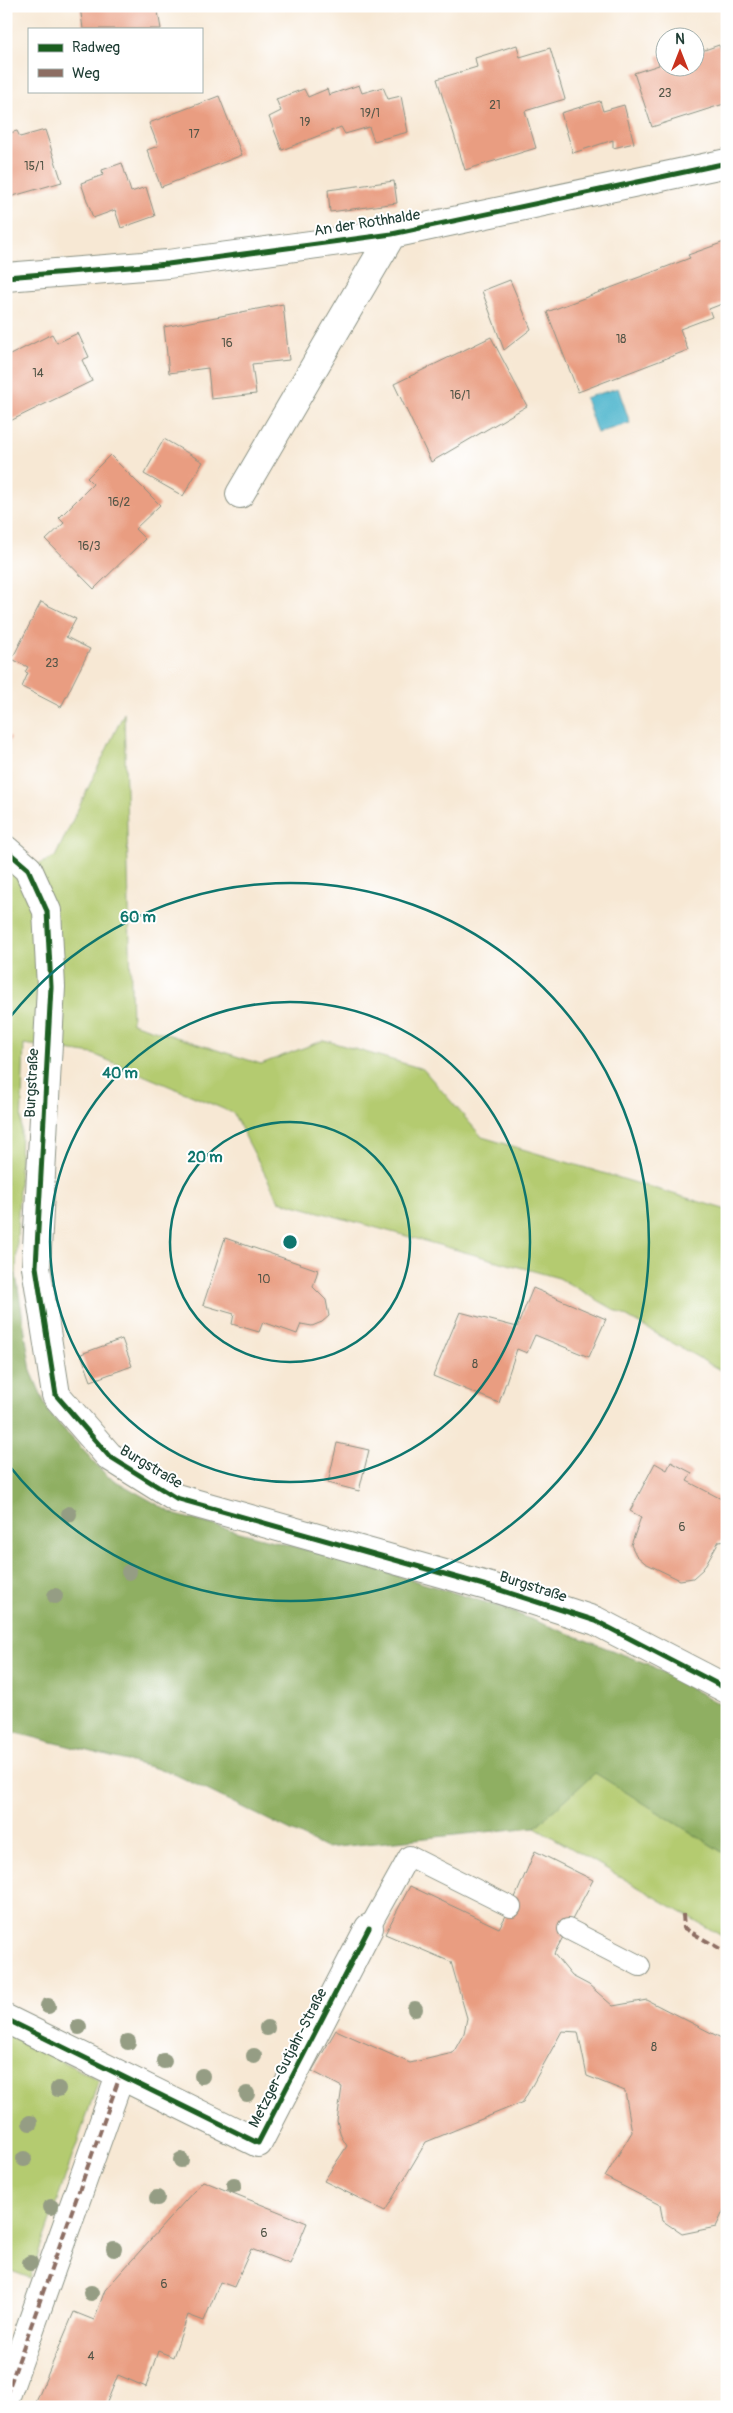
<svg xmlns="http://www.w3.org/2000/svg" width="733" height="2413" font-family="Pangolin,sans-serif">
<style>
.green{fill:#b4cb70;stroke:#6a8452}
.forest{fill:#8faf62;stroke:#57764b}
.water{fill:#4fb6cd;stroke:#377a80}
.building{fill:#e99d81}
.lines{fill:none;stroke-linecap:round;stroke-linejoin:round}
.lane-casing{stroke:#8b9284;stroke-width:22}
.street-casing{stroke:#8b9284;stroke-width:30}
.lane{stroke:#fff;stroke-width:20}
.street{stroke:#fff;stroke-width:28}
.quiet{stroke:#8d6e63;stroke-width:4;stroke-dasharray:8 4;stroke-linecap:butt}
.cycleway-casing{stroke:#fff;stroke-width:8}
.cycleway{stroke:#1b5e20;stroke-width:5}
.tree{fill:#959d84}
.ring{fill:none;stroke:#0f766e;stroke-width:2.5}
.labels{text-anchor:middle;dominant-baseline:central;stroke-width:4;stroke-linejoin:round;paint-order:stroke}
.number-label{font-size:12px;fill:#525547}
.street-label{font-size:15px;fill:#1f3d34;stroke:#fff}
.centre{fill:#0f766e;stroke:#fff;stroke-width:2.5}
.ring-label{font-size:15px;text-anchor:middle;font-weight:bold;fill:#0f766e;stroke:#fff;stroke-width:4;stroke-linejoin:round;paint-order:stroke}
</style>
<rect width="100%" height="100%" fill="#fff"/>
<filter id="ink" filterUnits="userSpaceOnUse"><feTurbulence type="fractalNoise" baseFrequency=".02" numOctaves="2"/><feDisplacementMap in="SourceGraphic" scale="10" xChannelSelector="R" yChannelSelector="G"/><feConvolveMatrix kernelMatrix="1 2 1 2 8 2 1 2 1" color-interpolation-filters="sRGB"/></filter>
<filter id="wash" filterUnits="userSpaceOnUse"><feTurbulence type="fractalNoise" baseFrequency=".0096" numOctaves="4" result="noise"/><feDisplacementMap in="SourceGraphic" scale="20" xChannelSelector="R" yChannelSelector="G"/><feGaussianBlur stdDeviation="1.12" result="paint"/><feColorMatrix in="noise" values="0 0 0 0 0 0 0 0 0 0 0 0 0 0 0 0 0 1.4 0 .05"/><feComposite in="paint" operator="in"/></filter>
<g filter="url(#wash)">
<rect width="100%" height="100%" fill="#f7e8d4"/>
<path class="green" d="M 124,713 L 132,1023 L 261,1064 L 324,1040 L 423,1069 L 482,1137 L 727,1210 L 727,1374 L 559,1278 L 279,1201 L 233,1113 L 93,1054 L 24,1044 L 16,1274 L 6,1279 L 6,870 L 28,869 L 55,857 Z
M 595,1772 L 727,1855 L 727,1939 L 535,1827 Z
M 6,2033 L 99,2080 L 30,2278 L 6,2269 Z"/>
<path class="forest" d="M 16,1274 L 31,1371 L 49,1413 L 107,1476 L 176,1515 L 363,1565 L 494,1605 L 648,1664 L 727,1708 L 727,1855 L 595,1773 L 535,1827 L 326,1848 L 170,1772 L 17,1733 L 6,1734 L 6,1279 Z"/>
<path class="water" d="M 618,388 L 630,423 L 597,433 L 585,398 Z"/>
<g id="blocks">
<path class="building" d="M 80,6 L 157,6 L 161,29 L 83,29 Z
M 517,45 L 520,57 L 550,48 L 565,99 L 525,111 L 536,148 L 465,170 L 437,79 L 477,67 L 475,58 Z
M 719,45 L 727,68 L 727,103 L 652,127 L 634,73 L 659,65 L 657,56 L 666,53 L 666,68 L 696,68 L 696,53 Z
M 359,85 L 362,93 L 383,87 L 388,99 L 401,96 L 408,132 L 374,141 L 369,127 L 345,134 L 341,127 L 282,150 L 269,117 L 281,111 L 276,99 L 304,89 L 308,97 L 327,89 L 329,95 Z
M 219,96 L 242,155 L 161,187 L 147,150 L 158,146 L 149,123 Z
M 600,101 L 603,111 L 624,105 L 634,143 L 613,148 L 613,140 L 573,153 L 561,113 Z
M 45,130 L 62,182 L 6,198 L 6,134 L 17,131 L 20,137 Z
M 122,163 L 131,192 L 146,187 L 155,216 L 121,228 L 115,210 L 93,218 L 81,183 L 103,175 L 102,170 Z
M 394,181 L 397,203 L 330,212 L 328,190 Z
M 727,241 L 727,302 L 709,309 L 712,317 L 680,329 L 688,350 L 578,392 L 547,312 L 690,258 L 688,255 Z
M 510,280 L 531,329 L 504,350 L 482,291 Z
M 283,304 L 289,360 L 252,364 L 256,394 L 211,399 L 208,368 L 169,373 L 164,327 Z
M 78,333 L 89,357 L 82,360 L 92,381 L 6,423 L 6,357 L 52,334 L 57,343 Z
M 491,337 L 527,406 L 431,462 L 394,384 Z
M 164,439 L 203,462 L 183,496 L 144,474 Z
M 110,455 L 160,505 L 135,529 L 145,539 L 94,589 L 46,540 L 64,523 L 59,518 L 93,484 L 87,478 Z
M 41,602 L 76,619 L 66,637 L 90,649 L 61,707 L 22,687 L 28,673 L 25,672 L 28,667 L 12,659 Z
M 6,735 L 11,737 L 6,751 Z
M 225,1238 L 318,1270 L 313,1287 L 326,1300 L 329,1316 L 322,1322 L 312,1326 L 301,1324 L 297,1334 L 263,1322 L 259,1332 L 232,1324 L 234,1314 L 203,1305 Z
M 533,1288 L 606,1319 L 589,1357 L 535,1335 L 527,1353 L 517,1349 L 499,1403 L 433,1376 L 460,1312 L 517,1327 Z
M 122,1339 L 132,1366 L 91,1381 L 81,1354 Z
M 337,1443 L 369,1450 L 359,1491 L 328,1483 Z
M 671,1462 L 692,1473 L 687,1481 L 727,1502 L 727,1540 L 719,1541 L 703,1569 L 693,1578 L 680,1580 L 645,1563 L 636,1555 L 631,1545 L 641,1517 L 630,1511 L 655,1463 L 667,1470 Z
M 535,1851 L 593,1880 L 554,1954 L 572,1976 L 589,1985 L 613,2006 L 647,2000 L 727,2041 L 727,2203 L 716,2227 L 682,2234 L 663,2221 L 660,2205 L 605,2177 L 632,2132 L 625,2091 L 587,2076 L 578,2032 L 562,2031 L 523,2102 L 426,2142 L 385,2211 L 324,2181 L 347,2146 L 341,2136 L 337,2121 L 342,2087 L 312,2071 L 336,2030 L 410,2063 L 453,2053 L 464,2033 L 467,2018 L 451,1962 L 385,1934 L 410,1886 L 499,1928 L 511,1907 Z
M 203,2181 L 307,2223 L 290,2264 L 251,2249 L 234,2287 L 220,2282 L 204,2321 L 188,2315 L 173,2357 L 158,2351 L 146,2387 L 118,2375 L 105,2407 L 34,2407 L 74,2312 L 94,2320 L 105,2290 Z"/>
</g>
</g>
<g filter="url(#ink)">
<use href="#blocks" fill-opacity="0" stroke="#8b9284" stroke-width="1"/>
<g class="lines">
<defs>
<path id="lane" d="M 369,1928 L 409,1856 L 511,1907
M 568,1929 L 640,1966"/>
<path id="street" d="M 6,277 L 168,264 L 392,234 L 727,163
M 240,494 L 392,234
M 6,850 L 28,869 L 47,911 L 51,987 L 36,1267 L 56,1395 L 109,1456 L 176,1498 L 494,1588 L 596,1621 L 727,1689
M 6,2019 L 258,2143 L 369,1928
M 6,2396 L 120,2076"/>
</defs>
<use href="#lane" class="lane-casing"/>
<use href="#street" class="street-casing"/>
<use href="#lane" class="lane"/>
<use href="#street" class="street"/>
<path class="quiet" d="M 683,1914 L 684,1928 L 727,1953
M 6,2396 L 120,2076"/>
<defs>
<path id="cycleway" d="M 6,277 L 168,264 L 392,234 L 727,163
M 6,850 L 28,869 L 47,911 L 51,987 L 36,1267 L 56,1395 L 109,1456 L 176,1498 L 494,1588 L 596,1621 L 727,1689
M 6,2019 L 258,2143 L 369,1928"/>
</defs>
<use href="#cycleway" class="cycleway-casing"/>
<use href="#cycleway" class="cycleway"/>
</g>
<g class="tree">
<circle cx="69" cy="1514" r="8"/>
<circle cx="129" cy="1572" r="8"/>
<circle cx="55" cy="1596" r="8"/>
<circle cx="48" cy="2006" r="8"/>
<circle cx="415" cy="2009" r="8"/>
<circle cx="79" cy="2027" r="8"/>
<circle cx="267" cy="2028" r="8"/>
<circle cx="128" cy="2042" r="8"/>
<circle cx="254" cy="2056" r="8"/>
<circle cx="164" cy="2061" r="8"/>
<circle cx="202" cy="2076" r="8"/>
<circle cx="58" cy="2089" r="8"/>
<circle cx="247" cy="2094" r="8"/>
<circle cx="30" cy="2123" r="8"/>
<circle cx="24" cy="2159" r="8"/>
<circle cx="181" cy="2160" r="8"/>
<circle cx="234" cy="2185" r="8"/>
<circle cx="157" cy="2198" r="8"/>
<circle cx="51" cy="2207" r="8"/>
<circle cx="114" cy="2249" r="8"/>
<circle cx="30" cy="2263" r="8"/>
<circle cx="91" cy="2293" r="8"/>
</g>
</g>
<g class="ring">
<circle cx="290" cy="1242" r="120"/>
<circle cx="290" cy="1242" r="240"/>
<path d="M7 1021A359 359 0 1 1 7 1463"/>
</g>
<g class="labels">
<g class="number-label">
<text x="665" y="93">23</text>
<text x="495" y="105">21</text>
<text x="370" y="113">19/1</text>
<text x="305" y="122">19</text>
<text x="194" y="134">17</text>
<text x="34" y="166">15/1</text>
<text x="621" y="339">18</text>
<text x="227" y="343">16</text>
<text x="38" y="373">14</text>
<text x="460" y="395">16/1</text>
<text x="119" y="502">16/2</text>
<text x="89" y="546">16/3</text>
<text x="52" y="663">23</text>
<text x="264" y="1279">10</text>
<text x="475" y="1364">8</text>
<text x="682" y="1527">6</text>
<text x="654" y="2047">8</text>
<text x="264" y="2233">6</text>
<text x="164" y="2284">6</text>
<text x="91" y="2356">4</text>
</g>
<g class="street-label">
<text transform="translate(367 223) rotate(-9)">An der Rothhalde</text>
<text transform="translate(32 1083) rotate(-87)">Burgstraße</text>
<text transform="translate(151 1467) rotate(31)">Burgstraße</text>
<text transform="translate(533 1587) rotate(18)">Burgstraße</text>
<text transform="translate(288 2058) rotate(-63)">Metzger-Gutjahr-Straße</text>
</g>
</g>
<circle cx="290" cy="1242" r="8" class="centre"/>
<g class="ring-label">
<text x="138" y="922">60 m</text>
<text x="120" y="1078">40 m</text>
<text x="205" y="1162">20 m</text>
</g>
<rect width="733" height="2413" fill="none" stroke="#fff" stroke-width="25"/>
<rect x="28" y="28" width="175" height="65" fill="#ffffff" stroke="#a5b1ae"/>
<rect x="38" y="44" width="25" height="8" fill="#1b5e20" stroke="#a5b1ae"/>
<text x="72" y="52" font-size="15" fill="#1f3d34">Radweg</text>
<rect x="38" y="69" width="25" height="8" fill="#8d6e63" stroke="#a5b1ae"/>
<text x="72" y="78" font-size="15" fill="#1f3d34">Weg</text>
<g transform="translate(680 52)"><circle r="24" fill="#ffffff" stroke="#a5b1ae"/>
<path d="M0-4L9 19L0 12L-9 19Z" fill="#c8321e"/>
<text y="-8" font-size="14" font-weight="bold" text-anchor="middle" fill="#1f3d34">N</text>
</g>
</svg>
